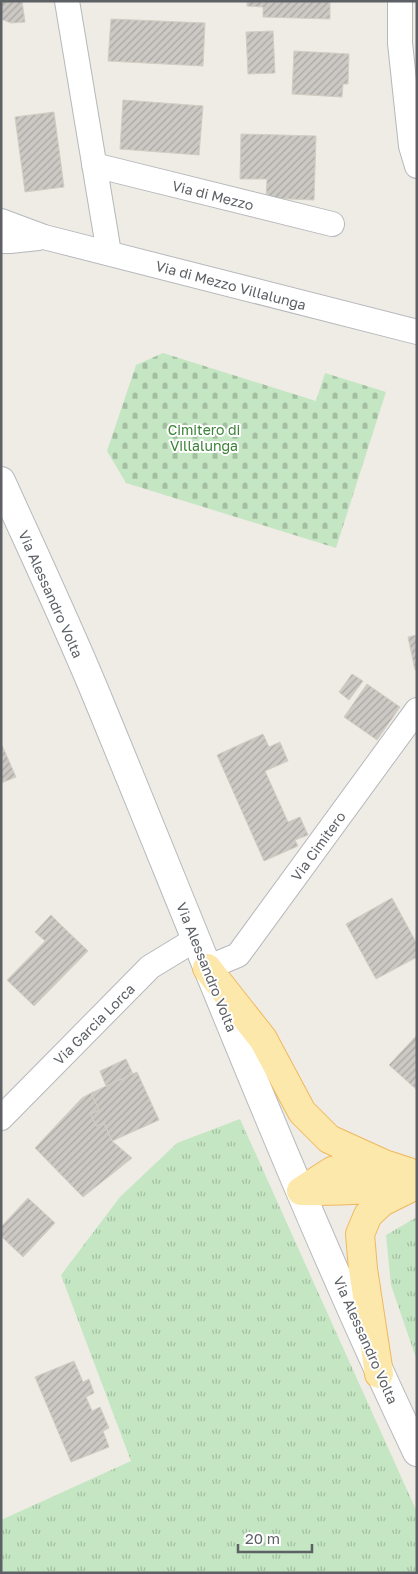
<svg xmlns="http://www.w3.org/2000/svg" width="418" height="1574" font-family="'Golos Text',sans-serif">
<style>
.grass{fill:url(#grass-tufts)}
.cemetery{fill:url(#cemetery-stones)}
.building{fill:url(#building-hatch);stroke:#d3cdc3}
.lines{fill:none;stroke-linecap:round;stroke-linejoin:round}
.minor-casing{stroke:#b5b8bb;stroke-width:26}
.secondary-casing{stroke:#b6babe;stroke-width:30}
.primary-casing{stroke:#efb85e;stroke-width:30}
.minor{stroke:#fff;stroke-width:24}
.secondary{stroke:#fff;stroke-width:28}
.primary{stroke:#fde8ab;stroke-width:28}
.labels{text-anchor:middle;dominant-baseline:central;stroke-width:4;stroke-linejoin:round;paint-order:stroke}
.street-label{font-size:14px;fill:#5d6165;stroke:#fff}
.park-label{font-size:14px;fill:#3a8236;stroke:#fff}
</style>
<defs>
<pattern id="grass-tufts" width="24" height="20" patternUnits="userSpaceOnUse" patternTransform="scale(1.25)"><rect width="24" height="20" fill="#c5e6c2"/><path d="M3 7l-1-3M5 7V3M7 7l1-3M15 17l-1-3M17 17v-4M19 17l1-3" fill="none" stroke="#a3bea1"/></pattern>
<pattern id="cemetery-stones" width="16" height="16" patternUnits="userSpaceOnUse" patternTransform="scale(1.25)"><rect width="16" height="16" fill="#c5e6c2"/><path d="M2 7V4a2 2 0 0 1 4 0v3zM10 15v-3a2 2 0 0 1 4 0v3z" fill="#a3bea1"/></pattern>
<pattern id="building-hatch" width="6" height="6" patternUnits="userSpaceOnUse" patternTransform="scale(1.25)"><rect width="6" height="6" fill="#ccc9c4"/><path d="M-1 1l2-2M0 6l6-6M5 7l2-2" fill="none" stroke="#a9a7a3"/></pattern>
</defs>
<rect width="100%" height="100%" fill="#efece5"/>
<path class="grass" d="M 240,1119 L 417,1512 L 417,1573 L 1,1573 L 1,1520 L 131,1461 L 61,1275 L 120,1197 L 177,1143 Z
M 417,1217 L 417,1361 L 391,1285 L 386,1235 Z"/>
<path class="cemetery" d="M 163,353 L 316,401 L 325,373 L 386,392 L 336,548 L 126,483 L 107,451 L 136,365 Z"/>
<path class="building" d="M 1,1 L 22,1 L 25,22 L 11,23 L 1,19 Z
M 247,1 L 330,1 L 330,19 L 263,17 L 263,7 L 247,6 Z
M 111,19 L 205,23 L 203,66 L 108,61 Z
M 273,31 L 275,73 L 248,74 L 246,32 Z
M 294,51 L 349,54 L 348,84 L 343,84 L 342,97 L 292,94 Z
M 123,100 L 203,106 L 199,155 L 120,149 Z
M 54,112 L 64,187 L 25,192 L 15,117 Z
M 241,134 L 316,136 L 314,200 L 266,198 L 267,179 L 240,179 Z
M 417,635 L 417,670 L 415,670 L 408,637 Z
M 352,674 L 363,681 L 349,700 L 339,692 Z
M 367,684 L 400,707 L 377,740 L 344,717 Z
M 263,734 L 269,747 L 280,742 L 288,761 L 265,771 L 288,822 L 300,817 L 308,835 L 295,840 L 298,846 L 264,861 L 217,755 Z
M 1,743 L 16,777 L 1,783 Z
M 392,898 L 417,944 L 417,957 L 376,979 L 346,924 Z
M 51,915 L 61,925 L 45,941 L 35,932 Z
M 61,925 L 88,951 L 34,1006 L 7,980 Z
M 417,1035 L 417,1090 L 389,1065 Z
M 126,1059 L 133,1074 L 106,1086 L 100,1071 Z
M 137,1072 L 159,1120 L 112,1141 L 104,1123 L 96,1126 L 91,1114 L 99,1110 L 91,1093 Z
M 91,1093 L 99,1110 L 91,1114 L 96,1126 L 104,1123 L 112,1141 L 132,1158 L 83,1197 L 35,1148 L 82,1098 Z
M 28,1198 L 55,1223 L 23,1257 L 1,1236 L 1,1227 Z
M 74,1361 L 83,1382 L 89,1379 L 94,1393 L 86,1397 L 92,1411 L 100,1407 L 109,1428 L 103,1431 L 109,1447 L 71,1462 L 35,1377 Z"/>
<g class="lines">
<defs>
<path id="minor" d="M 67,1 L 109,253
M 400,1 L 400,43 L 411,146 L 417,166
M 94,165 L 332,224
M 1,221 L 44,237 L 417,332
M 1,241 L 10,241 L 38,238
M 207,968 L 238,955 L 417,710
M 1,1118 L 150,967 L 196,939"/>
<path id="secondary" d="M 1,481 C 34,554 68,626 98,699 C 202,951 300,1206 417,1452"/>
<path id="primary" d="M 207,968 L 263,1039 L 302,1112 L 329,1139 L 384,1164 L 409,1172 L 417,1177
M 301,1191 C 335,1192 370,1188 404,1189
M 301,1191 L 332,1171 L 354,1165 L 382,1164
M 379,1374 L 363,1269 L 360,1234 L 368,1215 L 382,1202 L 408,1189"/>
</defs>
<use href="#minor" class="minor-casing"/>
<use href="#secondary" class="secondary-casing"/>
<use href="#primary" class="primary-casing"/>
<use href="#minor" class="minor"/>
<use href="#secondary" class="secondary"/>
<use href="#primary" class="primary"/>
</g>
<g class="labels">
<g class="street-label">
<text transform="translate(213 195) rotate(14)">Via di Mezzo</text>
<text transform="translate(231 285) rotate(15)">Via di Mezzo Villalunga</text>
<text transform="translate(51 594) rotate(66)">Via Alessandro Volta</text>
<text transform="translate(318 846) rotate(-54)">Via Cimitero</text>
<text transform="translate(207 967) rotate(68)">Via Alessandro Volta</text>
<text transform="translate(94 1024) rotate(-45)">Via Garcia Lorca</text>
<text transform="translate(366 1340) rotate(66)">Via Alessandro Volta</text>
</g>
<g class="park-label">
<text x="204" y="429">Cimitero di<tspan x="204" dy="16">Villalunga</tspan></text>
</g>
</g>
<rect width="418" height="1574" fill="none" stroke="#5d6165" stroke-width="5"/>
<path d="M238 1544v8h74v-8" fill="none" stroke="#5d6165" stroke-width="2.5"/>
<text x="245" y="1544" font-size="15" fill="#5d6165" stroke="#ffffff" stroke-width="4" paint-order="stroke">20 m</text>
</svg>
